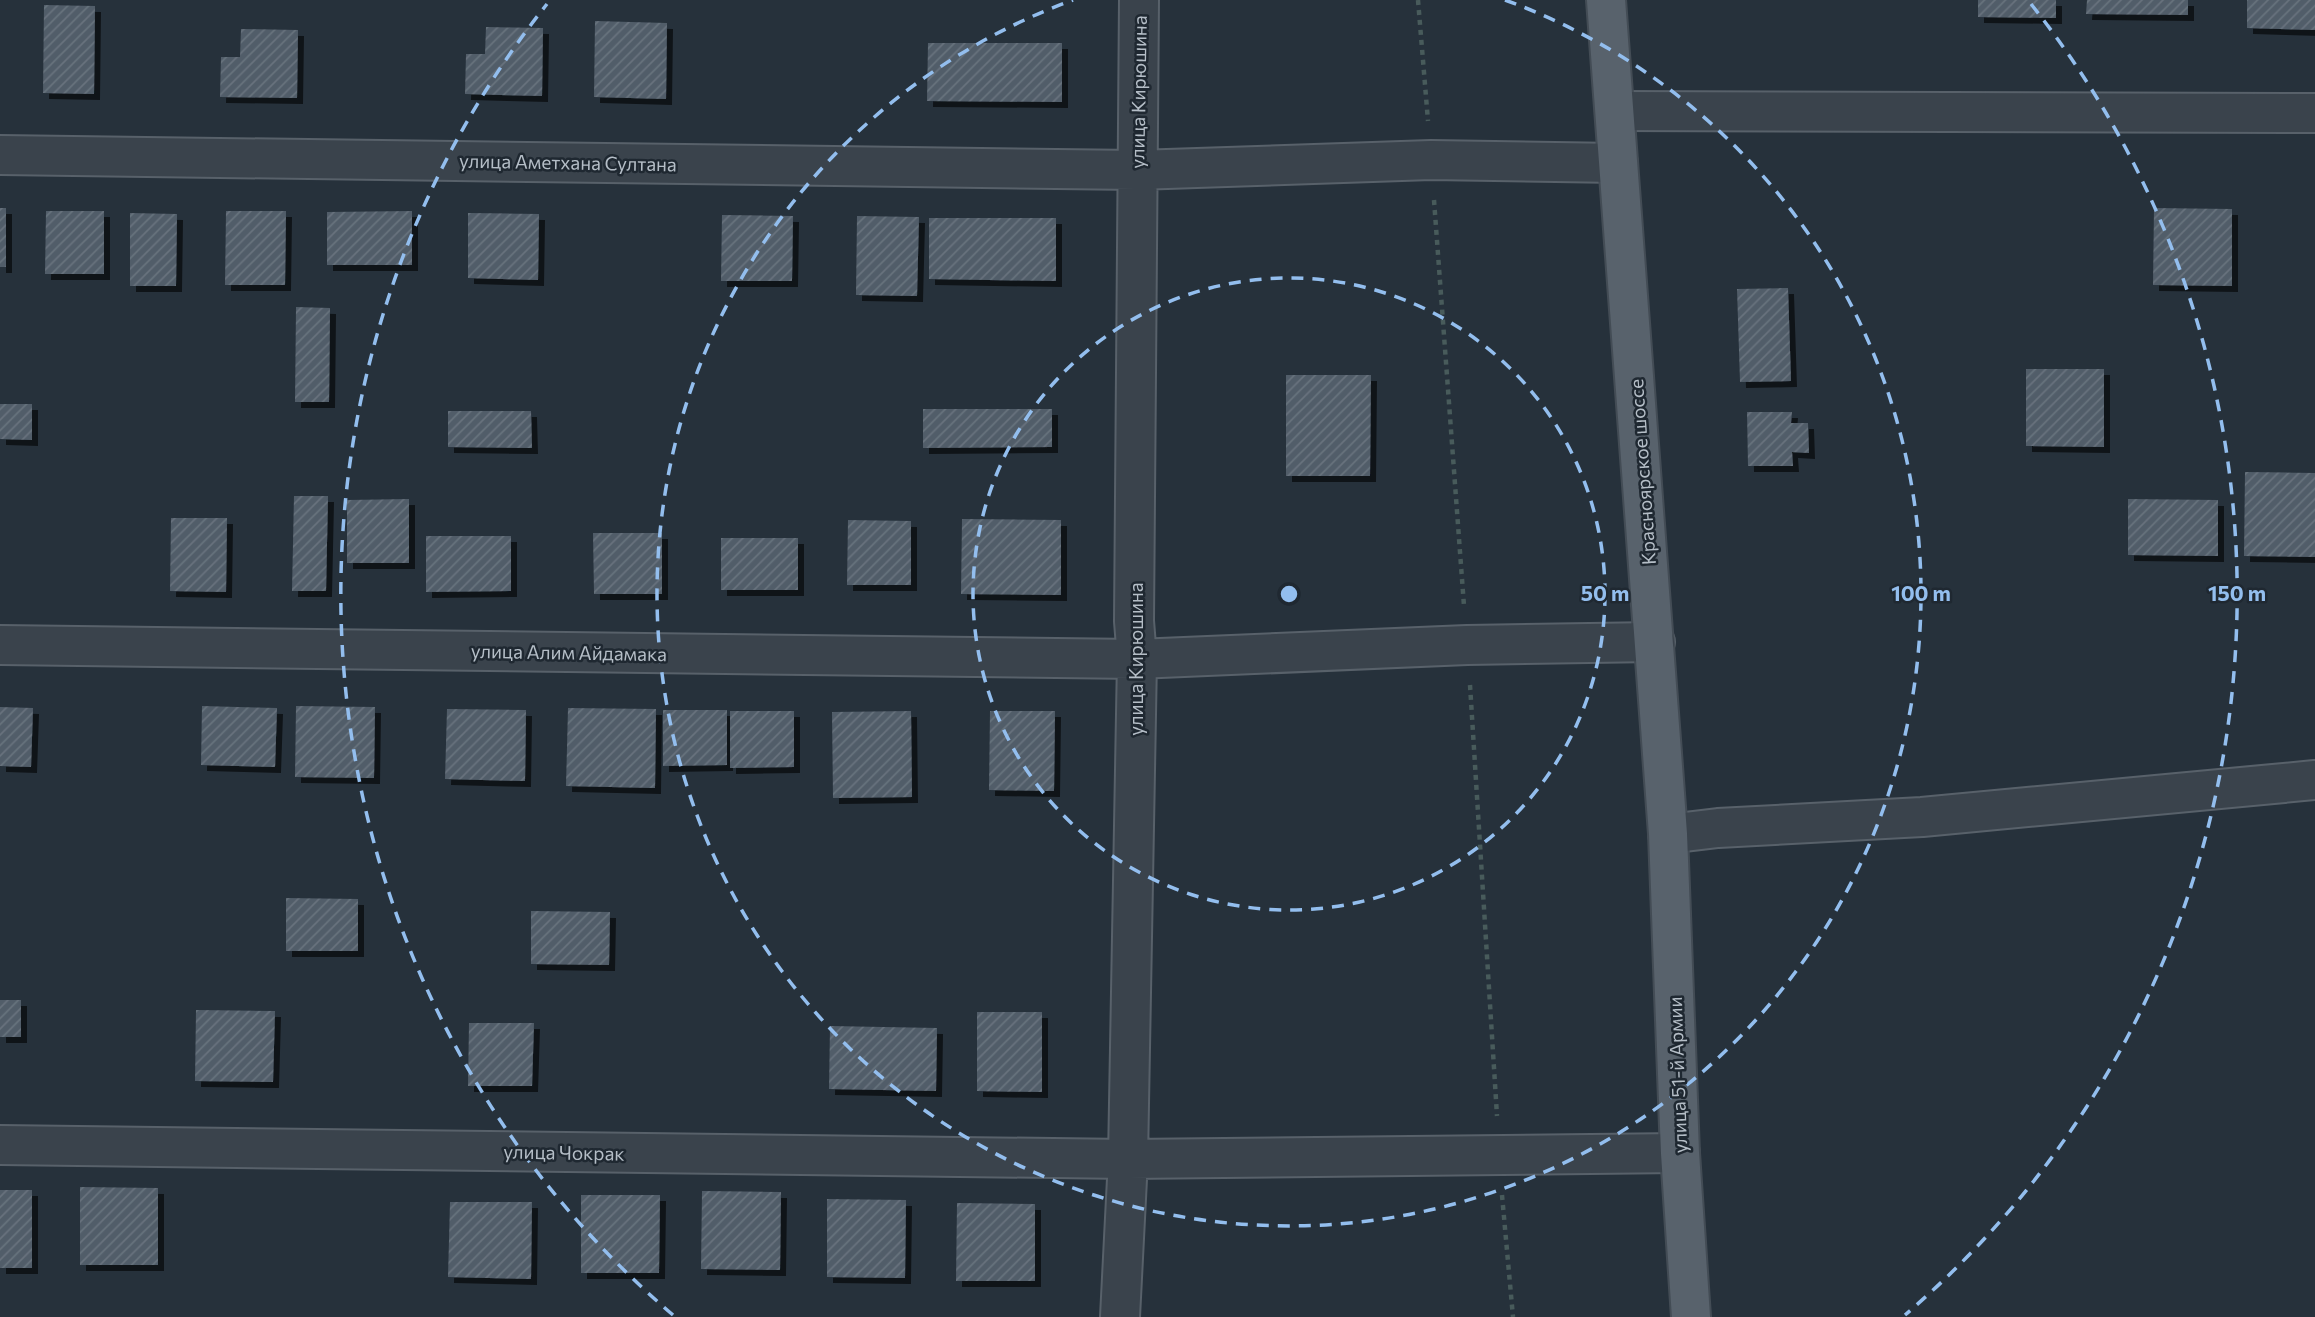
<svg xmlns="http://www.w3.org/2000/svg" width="2315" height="1317" font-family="Commissioner,sans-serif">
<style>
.building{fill:url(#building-hatch);filter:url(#shadow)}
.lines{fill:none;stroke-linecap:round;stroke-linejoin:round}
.minor-casing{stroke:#58616a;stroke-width:42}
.major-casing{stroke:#434c55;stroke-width:42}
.path{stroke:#485b5b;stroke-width:4.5;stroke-dasharray:5 5;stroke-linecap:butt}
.minor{stroke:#3a434c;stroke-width:38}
.major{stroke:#58626c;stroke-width:38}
.ring{fill:none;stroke:#93beee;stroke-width:3.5;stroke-dasharray:12 9}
.labels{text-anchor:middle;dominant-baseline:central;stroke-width:5;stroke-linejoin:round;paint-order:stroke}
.street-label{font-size:19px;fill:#b5bec7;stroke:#1f2831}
.centre{fill:#93beee;stroke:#1f2831;stroke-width:3.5}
.ring-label{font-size:21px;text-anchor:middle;font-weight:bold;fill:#93beee;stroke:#1f2831;stroke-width:5;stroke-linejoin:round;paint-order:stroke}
</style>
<defs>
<pattern id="building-hatch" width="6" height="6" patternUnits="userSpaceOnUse" patternTransform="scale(1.75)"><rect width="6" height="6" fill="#515d69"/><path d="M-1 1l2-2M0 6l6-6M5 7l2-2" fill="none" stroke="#68727d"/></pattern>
<filter id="shadow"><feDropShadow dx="6" dy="6" stdDeviation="0" flood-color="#0009"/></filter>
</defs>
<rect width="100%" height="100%" fill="#26313b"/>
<path class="building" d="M 1978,0 L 2056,0 L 2056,18 L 1978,17 Z
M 2087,0 L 2188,0 L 2188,15 L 2086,14 Z
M 2247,0 L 2315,0 L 2315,30 L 2247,28 Z
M 44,5 L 95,6 L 94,94 L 43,93 Z
M 595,21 L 667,23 L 666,99 L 594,97 Z
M 486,27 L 543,28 L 542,96 L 465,94 L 466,54 L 485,54 Z
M 241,29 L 298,30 L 297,98 L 220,97 L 221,57 L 240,57 Z
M 928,43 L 1062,43 L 1062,102 L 927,101 Z
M 0,208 L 6,208 L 6,267 L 0,267 Z
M 2154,208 L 2232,209 L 2232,286 L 2153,285 Z
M 46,211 L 104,211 L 104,274 L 45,274 Z
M 226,211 L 286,211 L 285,285 L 225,285 Z
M 412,211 L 412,265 L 327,265 L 327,212 Z
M 130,213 L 177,214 L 176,286 L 130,286 Z
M 468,213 L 539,214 L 538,280 L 468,278 Z
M 722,215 L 793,216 L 792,281 L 721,281 Z
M 857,216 L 919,217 L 917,296 L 856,295 Z
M 929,218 L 1056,218 L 1056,281 L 929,279 Z
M 1788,288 L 1791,381 L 1740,382 L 1737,289 Z
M 296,307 L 330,308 L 329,402 L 295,402 Z
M 2026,369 L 2104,369 L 2104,447 L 2026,446 Z
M 1286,375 L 1371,375 L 1370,476 L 1286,476 Z
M 0,404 L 32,404 L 32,440 L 0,439 Z
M 923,409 L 1052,409 L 1052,447 L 923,448 Z
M 448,411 L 531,411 L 532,448 L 448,447 Z
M 1747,412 L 1792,412 L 1791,423 L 1808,423 L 1809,453 L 1792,452 L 1793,466 L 1748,466 Z
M 2245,472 L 2315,473 L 2315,557 L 2244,556 Z
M 294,496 L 328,496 L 326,591 L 292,591 Z
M 409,499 L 409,563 L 347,563 L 347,500 Z
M 2128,499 L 2218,500 L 2218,556 L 2128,555 Z
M 171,518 L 227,518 L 226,592 L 170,591 Z
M 962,519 L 1061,520 L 1061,595 L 961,594 Z
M 848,520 L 911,521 L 911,585 L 847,585 Z
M 593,533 L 662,533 L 662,594 L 594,594 Z
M 426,536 L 511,536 L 511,591 L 426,592 Z
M 721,538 L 798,538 L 798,590 L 721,590 Z
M 202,706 L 277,708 L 275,767 L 201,765 Z
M 296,706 L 375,707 L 374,778 L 295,777 Z
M 0,707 L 33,708 L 31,767 L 0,766 Z
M 568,708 L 656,709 L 655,788 L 566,786 Z
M 447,709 L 526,710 L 525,781 L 445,779 Z
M 663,710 L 727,710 L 727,765 L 663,766 Z
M 730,711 L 794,711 L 794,767 L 730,768 Z
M 911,711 L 912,797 L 833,798 L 832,712 Z
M 990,711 L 1055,711 L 1054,791 L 989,790 Z
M 286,898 L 358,899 L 358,951 L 286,951 Z
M 531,911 L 610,912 L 609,965 L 531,964 Z
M 0,1000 L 21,1000 L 21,1037 L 0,1037 Z
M 196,1010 L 275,1011 L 273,1082 L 195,1081 Z
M 977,1012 L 1042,1012 L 1042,1092 L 977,1091 Z
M 469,1023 L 534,1023 L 532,1086 L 468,1086 Z
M 830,1026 L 937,1028 L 936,1091 L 829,1089 Z
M 80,1187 L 158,1188 L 158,1265 L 80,1265 Z
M 0,1190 L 32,1190 L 32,1268 L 0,1268 Z
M 702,1191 L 781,1192 L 780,1270 L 701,1269 Z
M 581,1195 L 660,1195 L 659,1273 L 581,1273 Z
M 827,1199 L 906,1200 L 905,1278 L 827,1277 Z
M 450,1202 L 532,1202 L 531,1279 L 448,1277 Z
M 957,1203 L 1035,1204 L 1035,1281 L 956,1281 Z"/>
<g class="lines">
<defs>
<path id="minor" d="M 1615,111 L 2315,113
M 0,155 L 1137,170 L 1431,160 L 1618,163
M 0,645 L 1137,659 L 1467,645 L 1655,642
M 1668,834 L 1718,828 L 1922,817 L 2315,780
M 0,1145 L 1128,1159 L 1680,1153
M 1120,1317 L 1128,1159 L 1137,659 L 1134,621 L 1139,0"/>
<path id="major" d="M 1606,0 L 1668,834 L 1680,1153 L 1691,1317"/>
</defs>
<use href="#minor" class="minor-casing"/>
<use href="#major" class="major-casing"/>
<path class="path" d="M 1418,0 L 1428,121
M 1434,200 L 1464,606
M 1470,685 L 1497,1116
M 1502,1195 L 1513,1317"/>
<use href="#minor" class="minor"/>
<use href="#major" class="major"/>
</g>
<g class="ring">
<circle cx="1289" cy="594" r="316"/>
<path d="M1505 0A632 632 0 1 1 1073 0"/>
<path d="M673 1315A948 948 0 0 1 547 4M2031 4A948 948 0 0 1 1905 1315"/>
</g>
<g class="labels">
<g class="street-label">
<text transform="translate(1138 92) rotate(-89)">улица Кирюшина</text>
<text transform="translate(568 162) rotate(1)">улица Аметхана Султана</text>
<text transform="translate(1642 472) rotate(-94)">Красноярское шоссе</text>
<text transform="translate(569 652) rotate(1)">улица Алим Айдамака</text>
<text transform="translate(1135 659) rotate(-90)">улица Кирюшина</text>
<text transform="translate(1677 1075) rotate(-92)">улица 51-й Армии</text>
<text transform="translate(564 1152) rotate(1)">улица Чокрак</text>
</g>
</g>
<circle cx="1289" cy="594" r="10" class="centre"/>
<g class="ring-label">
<text x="1605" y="601">50 m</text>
<text x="1921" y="601">100 m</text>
<text x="2237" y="601">150 m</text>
</g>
</svg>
